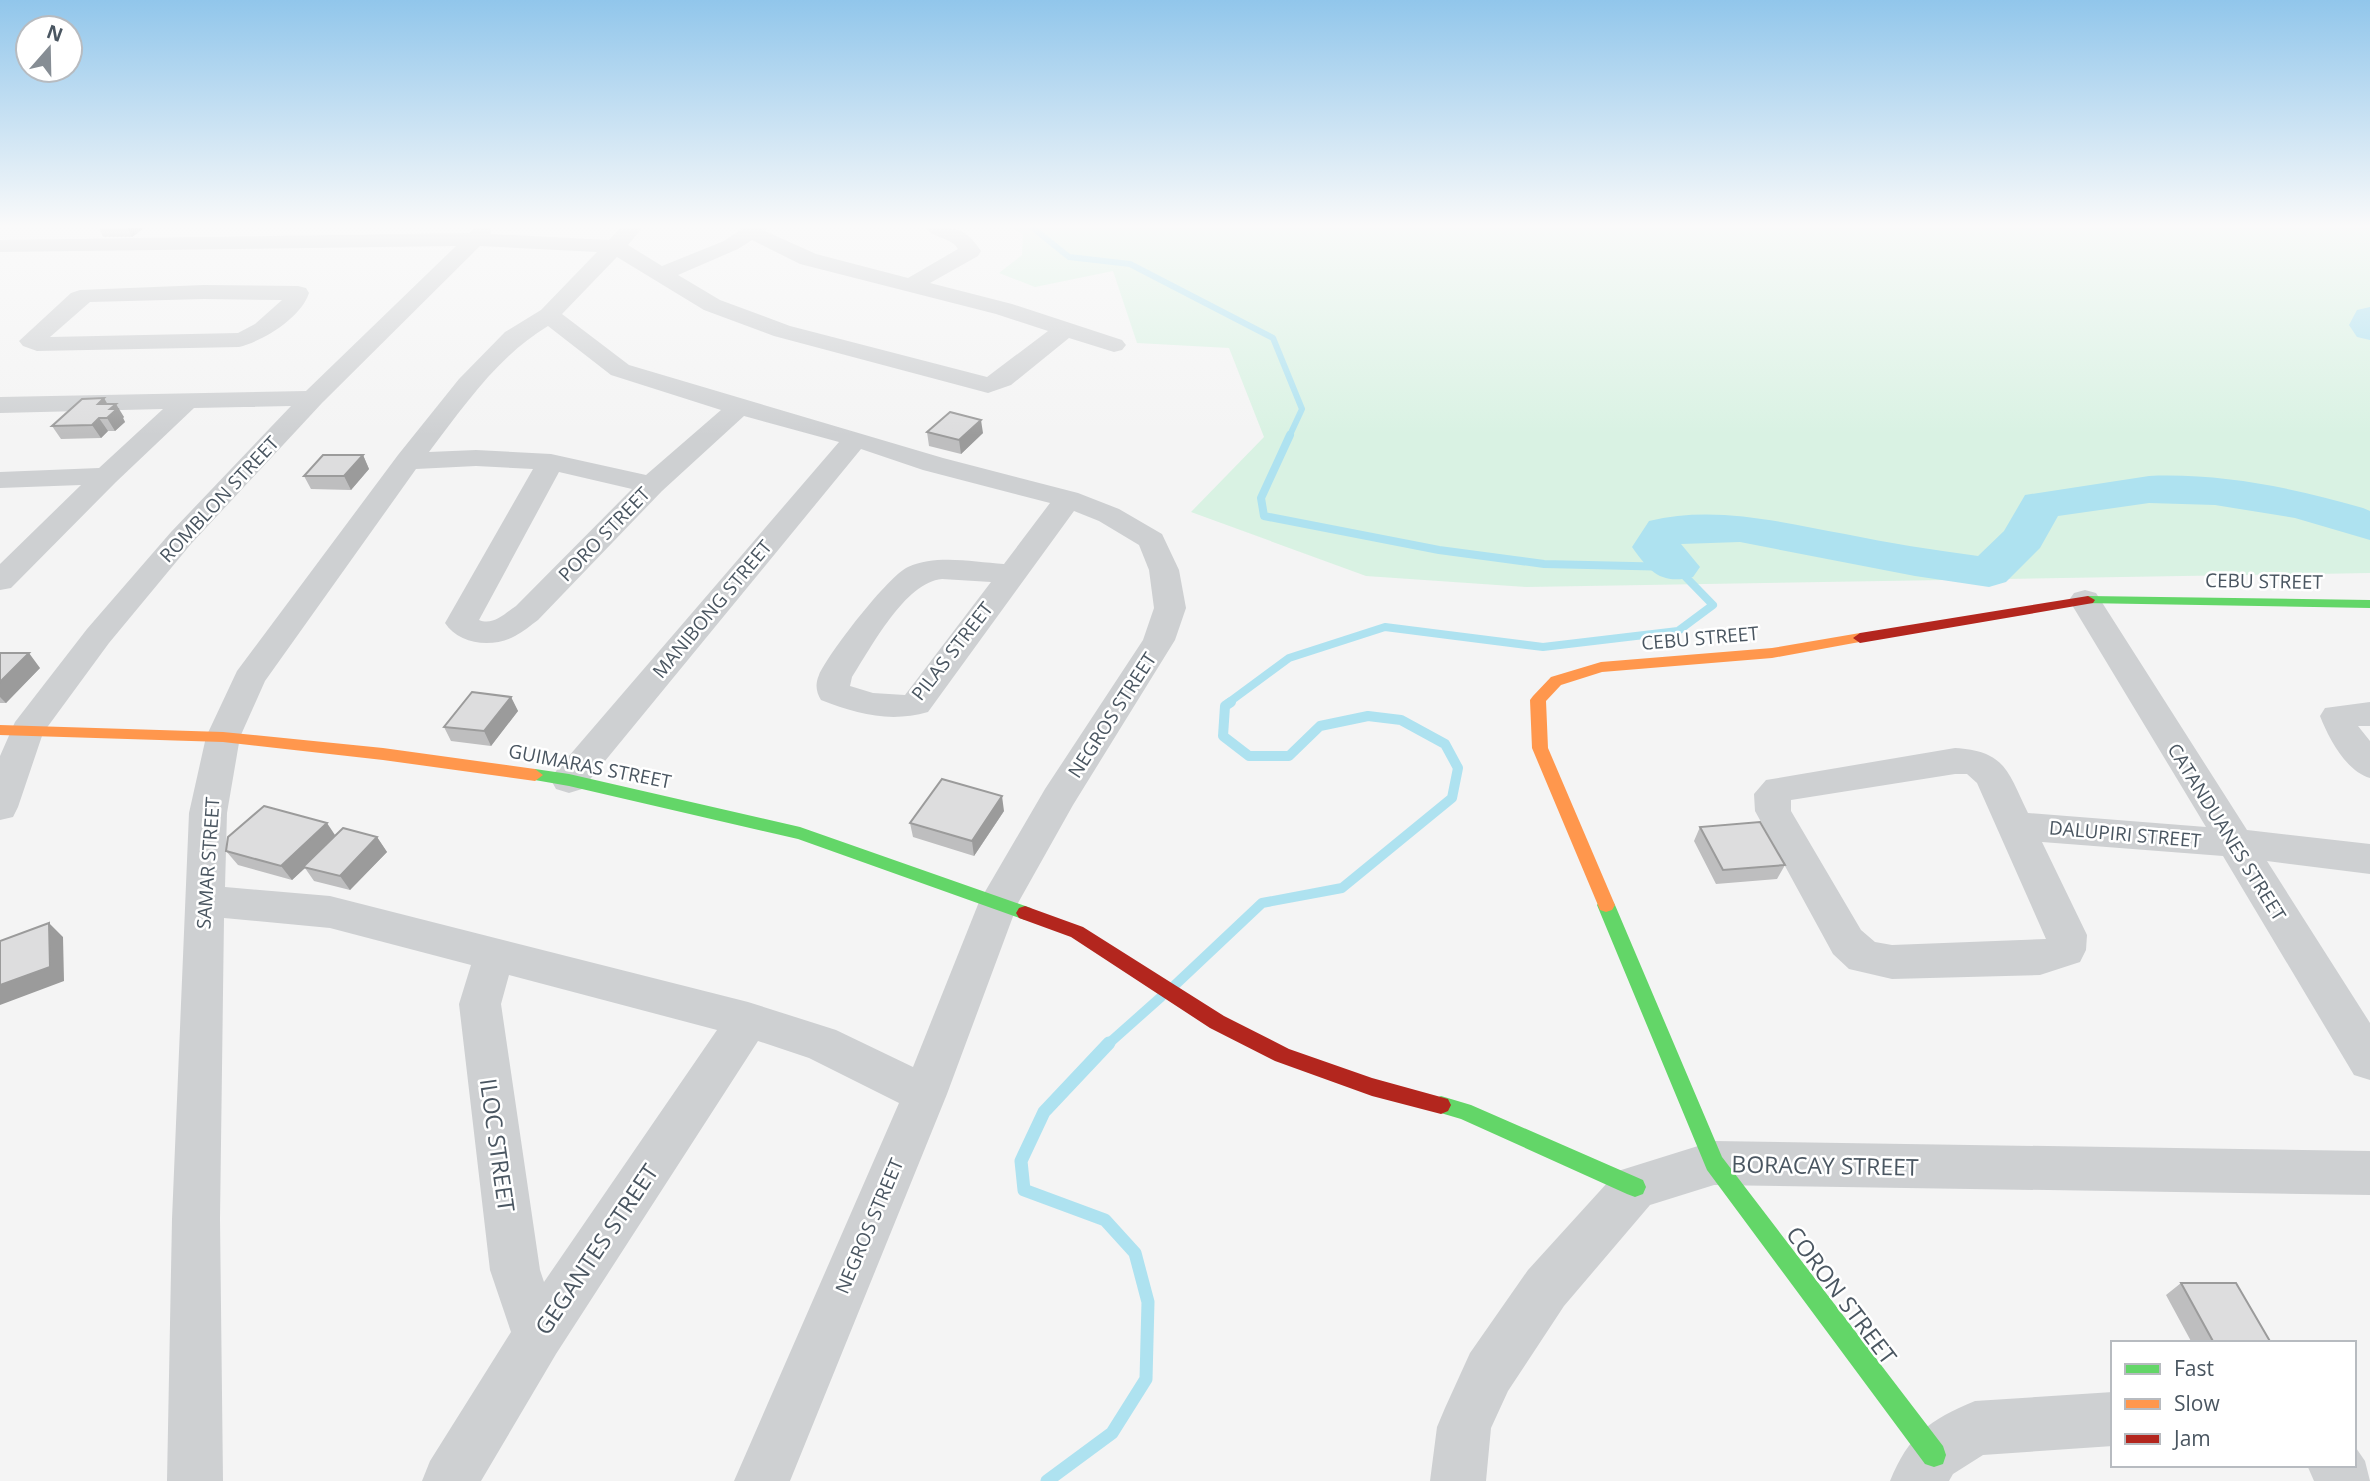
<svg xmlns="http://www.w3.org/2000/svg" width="2370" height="1481" font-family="'Open Sans',sans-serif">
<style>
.green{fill:#d9f2e3}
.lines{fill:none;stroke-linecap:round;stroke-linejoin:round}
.stream-far3{stroke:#aee2f0;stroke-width:6}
.stream-far2{stroke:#aee2f0;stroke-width:8}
.stream-far1{stroke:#aee2f0;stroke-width:10}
.stream{stroke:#aee2f0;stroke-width:13}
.river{fill:#aee2f0;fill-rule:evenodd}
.street{fill:#ced0d2;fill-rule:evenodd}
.fast{fill:#63d668;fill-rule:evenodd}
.slow{fill:#ff974d;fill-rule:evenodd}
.jam{fill:#b3261e;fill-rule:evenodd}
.wall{fill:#bebebf}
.shaded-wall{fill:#9b9b9b}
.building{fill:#ddddde;stroke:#9b9b9b;stroke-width:2}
.labels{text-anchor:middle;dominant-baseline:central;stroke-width:5;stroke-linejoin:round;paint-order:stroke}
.street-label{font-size:19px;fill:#4a5661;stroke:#fff}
.near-street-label{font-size:23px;fill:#4a5661;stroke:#fff}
</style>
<rect width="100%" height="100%" fill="#f4f4f4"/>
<path class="green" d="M 1011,228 L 2370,228 L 2370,573 L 1526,587 L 1366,576 L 1191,512 L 1264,437 L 1229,348 L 1137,343 L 1113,271 L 1035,287 L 999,273 L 1022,255 L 1023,234 Z"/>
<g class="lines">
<path class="stream-far3" d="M 1033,228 L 1069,257 L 1130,264 L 1273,338 L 1302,409 L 1289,437"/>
<path class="stream-far2" d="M 1228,703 L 1289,658 L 1385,627 L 1543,647 L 1678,631 L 1713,605 L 1676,567 L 1544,564 L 1439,550 L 1264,516 L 1261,498 L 1290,435"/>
<path class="stream-far1" d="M 1175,985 L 1262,903 L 1342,888 L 1452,798 L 1458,768 L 1445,744 L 1401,720 L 1368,716 L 1320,726 L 1289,756 L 1249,756 L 1223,736 L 1225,706 L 1231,702
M 1107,1045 L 1161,997"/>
<path class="stream" d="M 1047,1481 L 1112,1433 L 1146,1379 L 1148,1302 L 1135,1253 L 1105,1220 L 1024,1190 L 1021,1161 L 1044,1112 L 1109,1043"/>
<path class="river" d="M 2370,307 L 2370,340 L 2357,337 L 2349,325 L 2357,310 Z
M 2149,476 C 2221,473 2294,488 2363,508 L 2370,511 L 2370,540 L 2295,518 L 2215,505 L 2149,503 L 2058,516 L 2040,548 L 2006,582 L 1989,587 L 1915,576 L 1740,542 L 1681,544 L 1700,567 L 1693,577 C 1661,585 1650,572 1632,547 L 1649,521 C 1714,505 1780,522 1845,534 C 1889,543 1933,550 1978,556 L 2004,531 L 2025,495 Z"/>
<path class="street" d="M 474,228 L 490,228 L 491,234 L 609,240 L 620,228 L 642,228 L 628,245 L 662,266 L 724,241 L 743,228 L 767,228 L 765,231 L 816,254 L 908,278 L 958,249 C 951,237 934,239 926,228 C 954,228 964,225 981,251 L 978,256 L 930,283 L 1012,304 L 1122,340 L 1126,345 L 1122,350 L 1114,352 L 1069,338 L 1011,385 L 988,393 L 774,336 L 704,310 L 617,257 L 562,314 L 629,365 L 943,458 L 1078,493 L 1119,509 L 1162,534 L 1179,570 L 1186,608 L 1175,640 L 1073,805 L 1018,903 L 947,1094 L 790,1481 L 734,1481 L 899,1103 L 809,1058 L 758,1041 L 556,1354 L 481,1481 L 422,1481 L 430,1461 L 511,1332 L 490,1270 L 459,1004 L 471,965 L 330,928 L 224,918 L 220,1219 L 223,1481 L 167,1481 L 172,1219 L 189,813 L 206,737 L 237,671 L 398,455 L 459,379 L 505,332 L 541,310 L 597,252 L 480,246 L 322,403 L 191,544 L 109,643 L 43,733 L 18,807 L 13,817 L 0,820 L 0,756 L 15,722 L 87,629 L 171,532 L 291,406 L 194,408 L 116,482 L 11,588 L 0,590 L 0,564 L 81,485 L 0,488 L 0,472 L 99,468 L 163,409 L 0,413 L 0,397 L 306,391 L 456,246 L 0,252 L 0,240 L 469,233 ZM 752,240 L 800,264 L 996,314 L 1048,331 L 987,377 L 790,326 L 720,300 L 678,275 L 738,249 ZM 548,326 L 611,375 L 721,410 L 646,475 L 551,454 L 476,450 L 429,452 C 465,405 497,357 548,326 ZM 744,416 L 839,442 L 556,771 L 551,780 L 556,789 L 569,793 L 582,789 L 861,449 L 923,470 L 1050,503 L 1004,564 C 973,562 937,554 908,567 C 888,576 828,654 819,675 C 815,684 816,692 821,700 C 857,714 890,723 928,712 L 1074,511 L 1099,521 L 1139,545 L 1149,570 L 1154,608 L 1143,640 L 1045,789 L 979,902 L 913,1067 L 836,1030 L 748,1002 L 330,896 L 225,887 L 227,813 L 240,737 L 265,681 L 416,469 L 476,466 L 533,469 L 445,623 C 459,645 493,648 515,636 C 523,632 531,625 538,620 L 662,491 ZM 559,472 L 632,489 L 516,606 C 504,614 493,626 479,620 ZM 942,579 L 991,582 L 905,695 L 873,693 L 850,686 L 852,677 C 871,648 905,582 942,579 ZM 509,975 L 717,1030 L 544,1282 L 540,1270 L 501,1004 Z
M 204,285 L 298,286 L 306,288 L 309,293 C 301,318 263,341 239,347 L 37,351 L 23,346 L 19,341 L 71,293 L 80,290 ZM 204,299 L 282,300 L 255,324 L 238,333 L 50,337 L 90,302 Z
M 2085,590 L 2096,593 L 2247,830 L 2370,844 L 2370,874 L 2267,861 L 2370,1023 L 2370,1080 L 2354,1075 L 2223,856 L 2042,842 L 2087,935 L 2086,950 L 2080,962 L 2040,975 L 1892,979 L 1849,969 L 1833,954 L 1755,811 L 1754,794 L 1766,780 L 1955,748 C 2006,751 2008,772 2028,813 L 2206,827 L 2069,600 L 2074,593 ZM 1955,774 L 1967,774 L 1977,783 L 2046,939 L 1892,945 L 1875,942 L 1861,930 L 1791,811 L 1791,800 Z
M 2370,702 L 2370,726 L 2358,726 L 2370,741 L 2370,778 C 2346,771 2329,739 2320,716 L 2325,708 Z
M 1714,1141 L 2370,1151 L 2370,1195 L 1714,1185 L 1650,1205 L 1564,1306 L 1508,1391 L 1491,1428 L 1486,1481 L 1430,1481 L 1437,1427 L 1445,1408 L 1470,1353 L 1528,1270 L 1618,1171 Z
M 2113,1392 L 2113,1446 L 1983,1455 L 1953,1474 L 1949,1481 L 1890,1481 C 1909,1435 1929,1420 1975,1401 Z
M 2354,1445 L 2365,1461 L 2370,1481 L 2314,1481 L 2307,1465 L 2354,1465 Z"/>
<path class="fast" d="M 2088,596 L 2370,600 L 2370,608 L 2083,603 L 2081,600 Z
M 535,769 L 569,774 L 800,827 L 1031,908 L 1034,913 L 1031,918 L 1025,920 L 798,839 L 569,786 L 529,779 L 527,775 Z
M 1606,898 L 1612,900 L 1615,905 L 1722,1157 L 1943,1446 L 1946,1455 L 1943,1464 L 1934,1467 L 1925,1464 L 1707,1170 L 1597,905 L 1600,900 Z
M 1441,1096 L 1471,1105 L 1643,1180 L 1646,1187 L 1643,1194 L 1635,1197 L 1627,1194 L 1461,1119 L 1434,1111 L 1431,1105 L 1434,1099 Z"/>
<path class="slow" d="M 1860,633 L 1865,635 L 1867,638 L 1865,641 L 1772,658 L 1602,672 L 1561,685 L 1546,701 L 1548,748 L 1615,905 L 1612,910 L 1606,912 L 1600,910 L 1532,748 L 1530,700 L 1533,696 L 1551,677 L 1601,662 L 1772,648 Z
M 0,725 L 223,732 L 383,748 L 535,769 L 543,775 L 535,781 L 383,760 L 223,742 L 0,735 Z"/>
<path class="jam" d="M 2088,596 L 2095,600 L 2093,603 L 1860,643 L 1853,638 L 1860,633 Z
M 1025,906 L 1083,927 L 1224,1016 L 1289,1049 L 1372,1078 L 1448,1099 L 1451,1105 L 1448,1111 L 1441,1114 L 1372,1096 L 1275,1061 L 1210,1028 L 1071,937 L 1019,918 L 1016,913 L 1019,908 Z"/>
</g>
<path class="wall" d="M 99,228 L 144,228 L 132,237 L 103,237 Z
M 104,398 L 107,404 L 124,417 L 123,418 L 125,422 L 115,431 L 108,431 L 101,438 L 61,439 L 52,426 Z
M 927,432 L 983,433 L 961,454 L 929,446 Z
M 363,455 L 369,469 L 351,490 L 311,489 L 304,476 Z
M 0,653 L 40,668 L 6,703 L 0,703 Z
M 511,697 L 518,711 L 491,746 L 451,741 L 444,727 Z
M 1004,811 L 974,856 L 913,837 L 910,823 Z
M 1700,827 L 1785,865 L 1777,879 L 1716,884 L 1694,841 Z
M 335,836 L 377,837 L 387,852 L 350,890 L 314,881 L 305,868 L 292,880 L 238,865 L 226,851 Z
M 2181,1283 L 2271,1343 L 2192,1343 L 2166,1295 Z"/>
<path class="shaded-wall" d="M 127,228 L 144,228 L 132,237 Z
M 104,398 L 112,412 L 98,404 Z
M 116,404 L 124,417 L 123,418 L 125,422 L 115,431 L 107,418 L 110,409 Z
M 99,418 L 108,431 L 101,438 L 92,425 Z
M 981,420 L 983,433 L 961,454 L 959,440 Z
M 363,455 L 369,469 L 351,490 L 344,476 Z
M 29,653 L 40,668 L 6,703 L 0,697 L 0,682 Z
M 511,697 L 518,711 L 491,746 L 484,731 Z
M 1002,796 L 1004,811 L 974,856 L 972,841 Z
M 327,823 L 337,838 L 303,867 L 305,868 L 292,880 L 281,866 Z
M 377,837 L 387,852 L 350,890 L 340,876 Z
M 49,923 L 63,937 L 64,981 L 0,1005 L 0,985 Z"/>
<path class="building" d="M 104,398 L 98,404 L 116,404 L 110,409 L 117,409 L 107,418 L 99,418 L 92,425 L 52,426 L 82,399 Z
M 950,412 L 981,420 L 959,440 L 927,432 Z
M 323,455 L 363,455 L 344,476 L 304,476 Z
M 0,653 L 29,653 L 0,682 Z
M 472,692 L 511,697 L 484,731 L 444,727 Z
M 942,779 L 1002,796 L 972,841 L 910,823 Z
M 264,806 L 327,823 L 281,866 L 226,851 L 228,837 Z
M 1760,822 L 1785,865 L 1723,870 L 1700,827 Z
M 343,828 L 377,837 L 340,876 L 303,867 Z
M 49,923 L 50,967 L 0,985 L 0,941 Z
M 2181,1283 L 2236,1283 L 2271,1343 L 2214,1343 Z"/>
<linearGradient id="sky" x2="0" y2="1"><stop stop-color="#91c6eb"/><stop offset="0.52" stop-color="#fafafa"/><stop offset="1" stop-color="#fafafa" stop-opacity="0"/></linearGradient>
<rect width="2370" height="435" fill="url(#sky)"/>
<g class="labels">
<g class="street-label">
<text transform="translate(219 499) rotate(-47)">ROMBLON STREET</text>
<text transform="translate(604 534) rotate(-46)">PORO STREET</text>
<text transform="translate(2264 581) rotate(1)">CEBU STREET</text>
<text transform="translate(712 609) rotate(-50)">MANIBONG STREET</text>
<text transform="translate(1700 638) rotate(-5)">CEBU STREET</text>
<text transform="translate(952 651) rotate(-52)">PILAS STREET</text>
<text transform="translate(1112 715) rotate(-57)">NEGROS STREET</text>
<text transform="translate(590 766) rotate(11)">GUIMARAS STREET</text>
<text transform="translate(2227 832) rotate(58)">CATANDUANES STREET</text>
<text transform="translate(2125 834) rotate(5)">DALUPIRI STREET</text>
<text transform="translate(208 863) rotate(-86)">SAMAR STREET</text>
<text transform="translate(869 1226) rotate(-67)">NEGROS STREET</text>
</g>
<g class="near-street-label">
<text transform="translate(498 1145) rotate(82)">ILOC STREET</text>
<text transform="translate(1825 1165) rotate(1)">BORACAY STREET</text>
<text transform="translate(596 1249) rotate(-56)">GEGANTES STREET</text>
<text transform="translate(1842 1295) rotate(53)">CORON STREET</text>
</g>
</g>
<rect x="2111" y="1341" width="245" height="126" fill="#ffffff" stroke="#b7bbc0" stroke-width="2"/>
<rect x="2125" y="1364" width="35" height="10" fill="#63d668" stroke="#b7bbc0" stroke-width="2"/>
<text x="2174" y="1376" font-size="21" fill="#4a5661">Fast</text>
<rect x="2125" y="1399" width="35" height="10" fill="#ff974d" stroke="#b7bbc0" stroke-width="2"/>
<text x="2174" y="1411" font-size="21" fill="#4a5661">Slow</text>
<rect x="2125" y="1434" width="35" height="10" fill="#b3261e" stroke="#b7bbc0" stroke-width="2"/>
<text x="2174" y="1446" font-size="21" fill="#4a5661">Jam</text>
<g transform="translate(49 49) rotate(20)"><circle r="33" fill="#ffffff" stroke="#b7bbc0" stroke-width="2"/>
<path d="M0-5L12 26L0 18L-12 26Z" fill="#868d94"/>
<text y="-10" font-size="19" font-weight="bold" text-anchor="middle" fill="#4a5661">N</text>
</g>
</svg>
